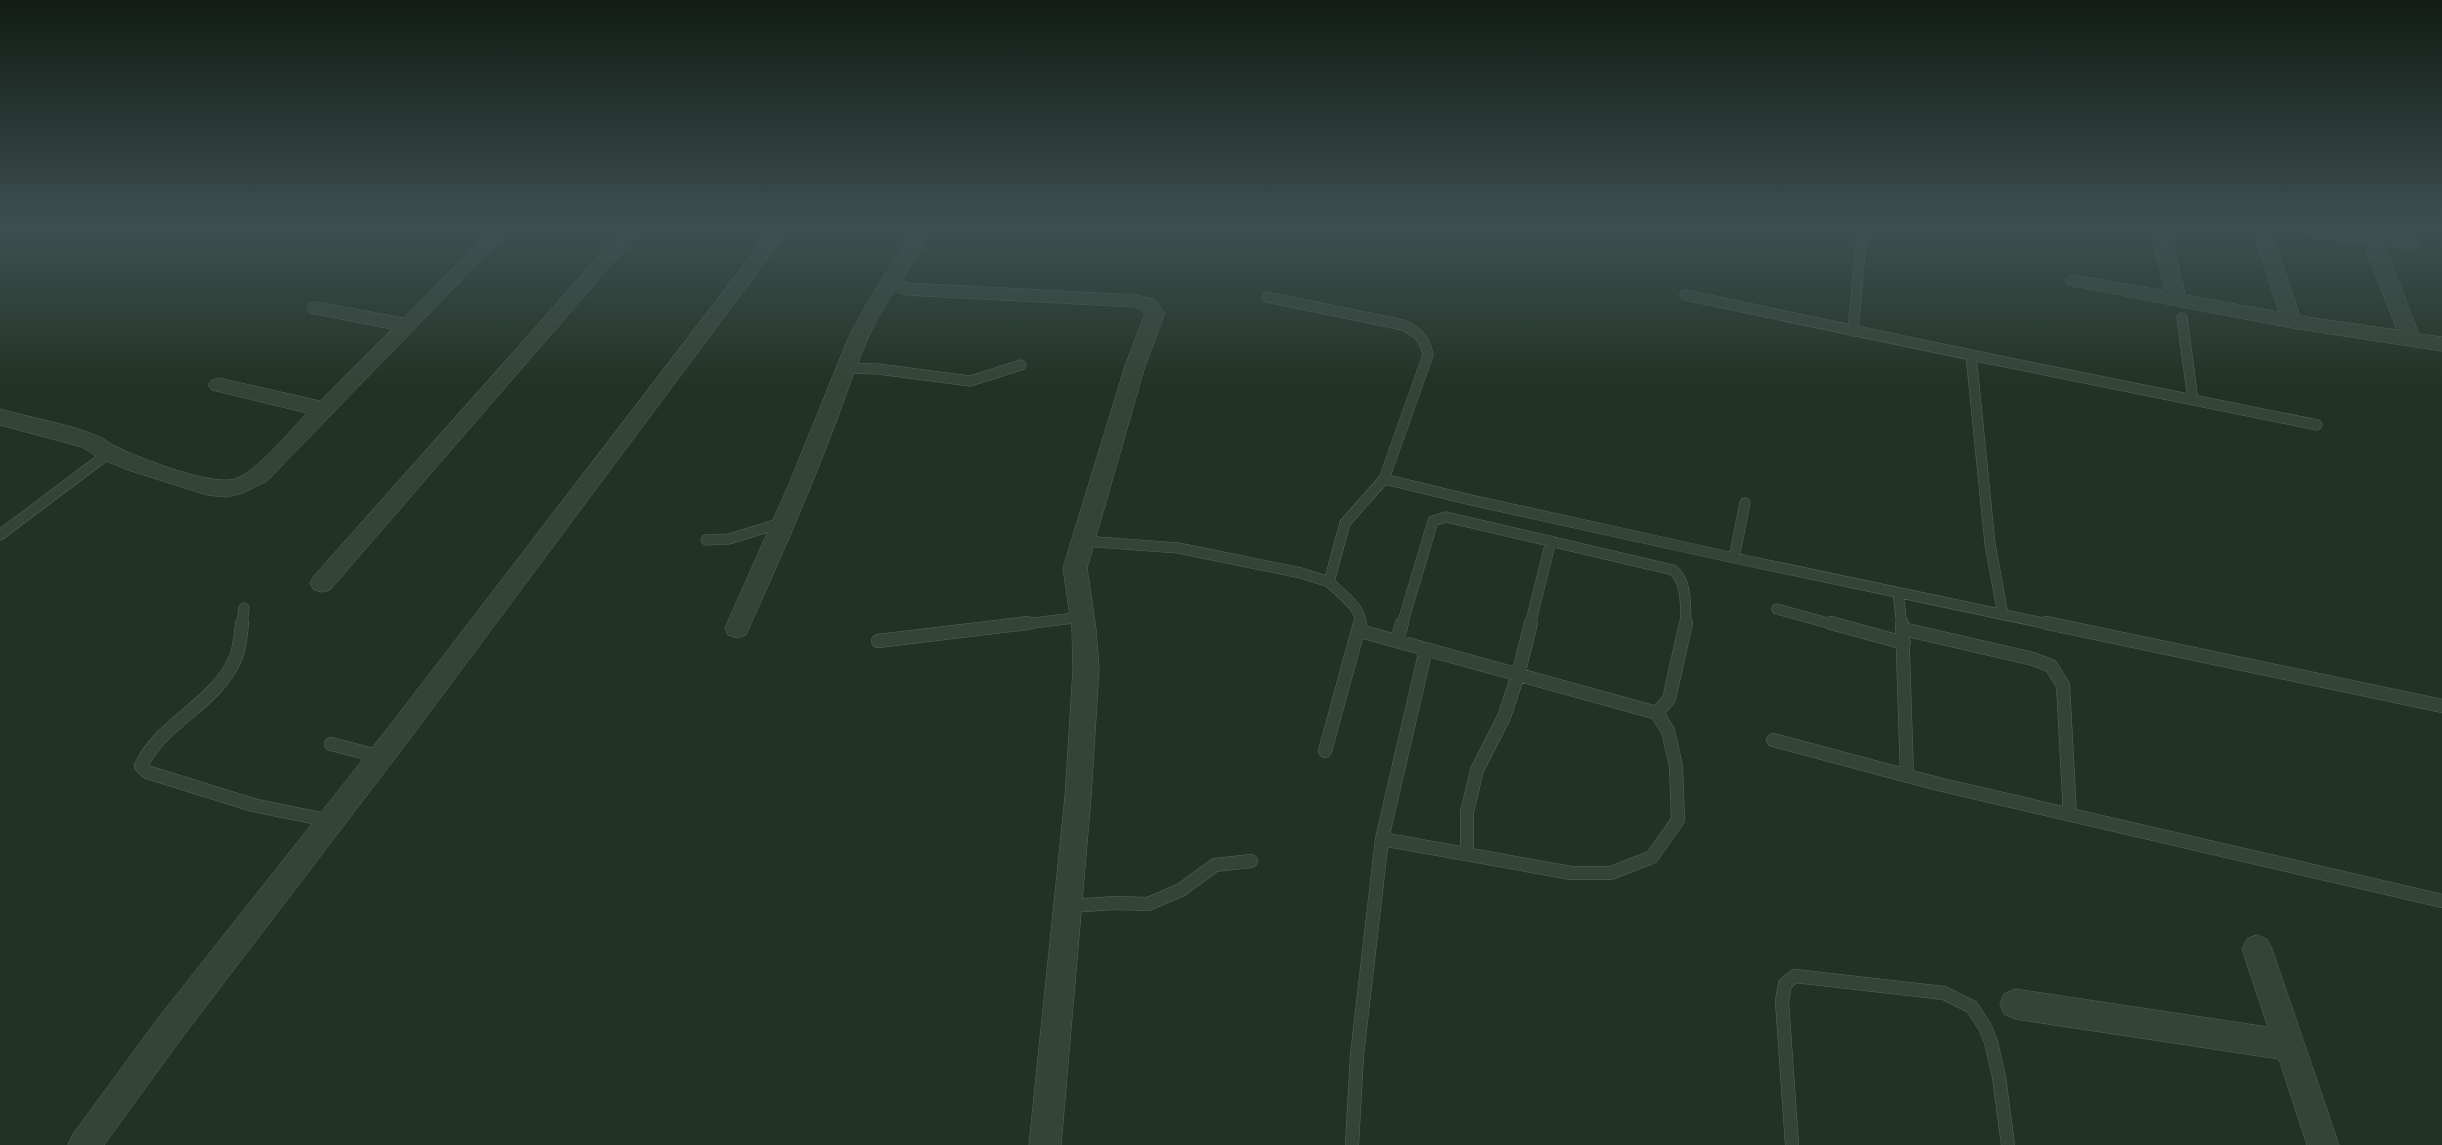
<svg xmlns="http://www.w3.org/2000/svg" width="2442" height="1145" font-family="'Source Sans 3',sans-serif">
<style>
.lines{fill:none;stroke-linecap:round;stroke-linejoin:round}
.lane-far1-casing{stroke:#546558;stroke-width:11}
.lane-casing{stroke:#546558;stroke-width:14}
.street-casing{stroke:#546558;stroke-width:1}
.lane-far1{stroke:#344438;stroke-width:10}
.lane{stroke:#344438;stroke-width:13}
.street{fill:#344438;fill-rule:evenodd}
</style>
<rect width="100%" height="100%" fill="#213325"/>
<g class="lines">
<defs>
<path id="lane-far1" d="M 1685,295 L 1971,355 L 1990,544 L 2003,615
M 2182,318 L 2193,400
M 1853,331 L 1862,232 L 1859,226
M 1971,355 L 2317,425
M 846,368 L 878,369 L 970,381 L 1021,365
M 1384,479 L 1471,500 L 1734,558 L 2053,625
M 0,535 L 109,453
M 706,540 L 729,539 L 784,522
M 1083,541 L 1178,548 L 1301,573 L 1329,582 L 1345,523 L 1384,479 L 1428,355 C 1425,339 1418,332 1403,325 L 1267,297
M 1734,558 L 1745,503
M 1329,582 C 1339,592 1364,609 1360,625
M 1898,593 L 1902,625
M 1777,609 L 1835,625
M 242,625 L 244,608
M 1017,625 L 1082,617
M 1402,625 L 1433,521 L 1446,517 L 1673,570 C 1688,583 1685,606 1686,625
M 1530,625 L 1551,541"/>
<path id="lane" d="M 242,623 C 241,635 240,647 236,657 C 217,704 162,721 141,766 L 147,772 L 253,805 L 331,821
M 1831,623 L 1904,643
M 1902,623 L 1907,776
M 2047,623 L 2442,706
M 1903,629 L 2033,659 L 2051,666 L 2063,685 L 2070,815
M 878,641 L 1028,623
M 1397,641 L 1402,623
M 1657,713 L 1669,699 L 1686,623
M 1773,740 L 1938,784 L 2442,901
M 331,744 L 381,757
M 1325,751 L 1360,623
M 1382,839 L 1426,649
M 1467,854 L 1467,812 L 1477,770 L 1504,717 L 1518,675 L 1531,623
M 1068,906 L 1116,903 L 1148,904 L 1181,890 L 1215,865 L 1251,861
M 1352,1145 L 1357,1055 L 1382,839 L 1571,873 L 1611,873 L 1652,857 L 1678,820 L 1676,766 L 1668,731 L 1657,713 L 1360,631
M 1792,1145 L 1782,1001 L 1785,984 L 1795,976 L 1944,993 L 1972,1007 L 1985,1027 L 1991,1042 L 1999,1077 L 2008,1145"/>
<path id="street" d="M 495,226 L 514,226 L 267,481 L 243,493 L 226,497 L 207,495 L 128,470 L 101,459 L 82,447 L 0,425 L 0,409 C 31,418 65,423 95,435 C 104,438 111,445 119,448 C 142,459 211,486 235,479 C 256,472 291,430 307,413 L 212,390 L 208,385 L 212,380 L 219,378 L 320,401 L 392,329 L 310,313 L 307,308 L 310,303 L 317,302 L 403,318 Z
M 626,226 L 645,226 L 330,590 L 322,592 L 314,590 L 310,583 L 314,576 Z
M 774,226 L 792,226 L 409,740 L 181,1039 L 104,1145 L 68,1145 L 73,1134 L 159,1017 L 391,724 Z
M 917,226 L 935,226 L 903,278 L 904,281 L 908,283 L 1135,295 L 1154,299 L 1165,313 L 1145,366 L 1087,568 L 1096,629 L 1099,669 L 1091,797 L 1061,1145 L 1029,1145 L 1065,797 L 1073,669 L 1072,629 L 1063,568 L 1125,366 L 1145,314 L 1140,309 L 1135,307 L 906,295 L 894,291 C 864,335 850,386 831,435 C 806,500 778,564 749,628 L 746,635 L 737,638 L 728,635 L 725,628 L 789,484 L 850,334 L 871,296 Z
M 2151,226 L 2169,226 L 2185,295 L 2279,312 L 2251,226 L 2269,226 L 2300,316 L 2397,330 L 2366,250 L 2369,246 L 2375,244 C 2358,242 2300,239 2292,226 L 2325,226 L 2399,236 L 2395,226 L 2413,226 L 2420,242 L 2418,246 L 2406,249 L 2381,245 L 2386,250 L 2419,334 L 2442,337 L 2442,351 L 2292,328 L 2068,285 L 2065,281 L 2068,277 L 2075,275 L 2164,291 Z
M 2257,935 L 2267,939 L 2272,949 L 2339,1145 L 2307,1145 L 2279,1059 L 2015,1019 L 2004,1014 L 2000,1004 L 2004,994 L 2015,989 L 2268,1027 L 2242,949 L 2247,939 Z"/>
</defs>
<use href="#lane-far1" class="lane-far1-casing"/>
<use href="#lane" class="lane-casing"/>
<use href="#street" class="street-casing"/>
<use href="#lane-far1" class="lane-far1"/>
<use href="#lane" class="lane"/>
<use href="#street" class="street"/>
</g>
<linearGradient id="sky" x2="0" y2="1"><stop stop-color="#121c14"/><stop offset="0.59" stop-color="#3d5051"/><stop offset="1" stop-color="#3d5051" stop-opacity="0"/></linearGradient>
<rect width="2442" height="386" fill="url(#sky)"/>
</svg>
